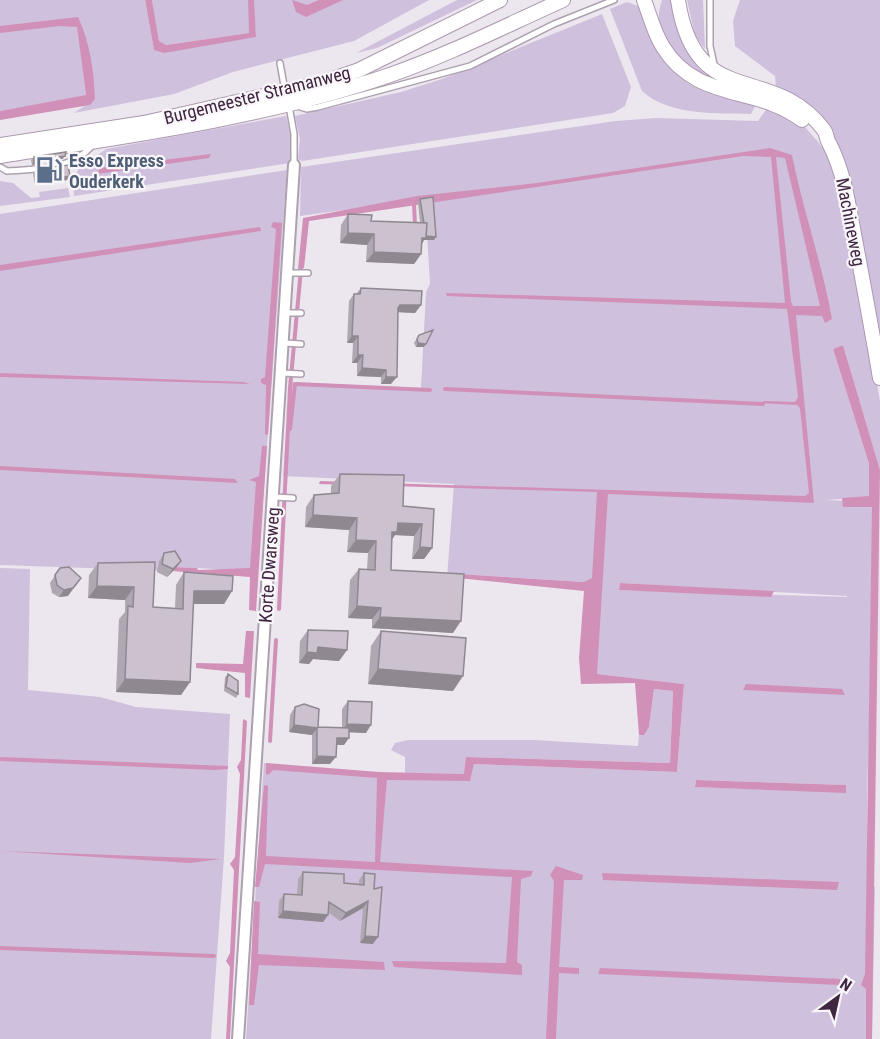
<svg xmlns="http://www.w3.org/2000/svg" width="880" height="1039" font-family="'Roboto Condensed',sans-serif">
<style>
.green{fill:#cfc0de;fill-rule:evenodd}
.water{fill:#d190b8;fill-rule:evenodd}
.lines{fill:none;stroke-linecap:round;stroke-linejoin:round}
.stream{stroke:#d190b8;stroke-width:4}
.lane-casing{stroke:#aea1af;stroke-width:8}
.street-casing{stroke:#aea1af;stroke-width:14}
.secondary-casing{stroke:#ac98af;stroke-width:16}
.lane{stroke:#fff;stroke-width:5}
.street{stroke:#fff;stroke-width:10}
.secondary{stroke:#fff;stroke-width:14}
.wall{fill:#afa7b2}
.shaded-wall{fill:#8f8891}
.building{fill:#ccc2cf;stroke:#8f8891;stroke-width:1.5}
.labels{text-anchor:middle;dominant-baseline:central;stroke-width:4.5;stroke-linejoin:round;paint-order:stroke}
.street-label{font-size:18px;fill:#3f2540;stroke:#f9f6fa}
.service-label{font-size:18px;font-weight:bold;fill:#4e5e75;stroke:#f9f6fa;text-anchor:start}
</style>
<rect width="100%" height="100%" fill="#ece6ee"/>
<path class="green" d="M 0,0 L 145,0 L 154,50 L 256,37 L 253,0 L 429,0 L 354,41 L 233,72 L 174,94 L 74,113 L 95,99 L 78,30 L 86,96 L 0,111 Z
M 152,0 L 249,0 L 249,33 L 166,45 L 159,42 Z
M 457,0 L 477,0 L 377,48 L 356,53 Z
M 662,0 L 671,0 C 677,34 686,63 717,82 L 710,83 C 682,63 648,40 662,0 Z
M 687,0 L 703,0 L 705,49 L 695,36 Z
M 740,0 L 880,0 L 880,340 L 852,188 L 841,151 L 818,119 L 776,88 L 775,76 L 735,46 L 733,21 Z
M 627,2 L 638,6 C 648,22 654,40 663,57 C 683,92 721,97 756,104 L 751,114 C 717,113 669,116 642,91 L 610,9 Z
M 602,14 L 631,87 L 625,106 L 613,113 L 302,161 L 298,159 L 300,139 L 295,116 L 401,92 L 442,79 Z
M 768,107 L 804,126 L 819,143 L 831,160 L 845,204 L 880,401 L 880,470 L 843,345 L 833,349 L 869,464 L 869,497 L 825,500 L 877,502 L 867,791 L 867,886 L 875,887 L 872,1039 L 246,1039 L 264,763 L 378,778 L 380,853 L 387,779 L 470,779 L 474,764 L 677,772 L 684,684 L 597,674 L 584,582 L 459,574 L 447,578 L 454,484 L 283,476 L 290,382 L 421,388 L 426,292 L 430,284 L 425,199 L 300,216 L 301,167 L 616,121 L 656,118 L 758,121 ZM 620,583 L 847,596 L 847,597 L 619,590 ZM 696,780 L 845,785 L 846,792 L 695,787 Z
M 286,116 L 291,136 L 290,163 L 74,196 L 73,181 L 78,170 L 106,149 Z
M 287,170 L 258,571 L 175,567 L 174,571 L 0,565 L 0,214 Z
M 0,181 L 13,183 L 31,198 L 40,197 L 39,192 L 68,188 L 70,197 L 0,206 Z
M 0,568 L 30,569 L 28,690 L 100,697 L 136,707 L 230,714 L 224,857 L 211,1039 L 0,1039 Z
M 654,689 L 673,691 L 670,763 L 466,757 L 465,774 L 405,773 L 405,757 L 391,750 L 395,743 L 408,740 L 533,740 L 638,746 L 639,735 L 644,734 L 649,727 Z"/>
<path class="water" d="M 145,0 L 152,0 L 159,41 L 166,45 L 249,33 L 248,0 L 254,0 L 256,37 L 164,53 L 154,50 Z
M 292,0 L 307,5 L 319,0 L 343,0 L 306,17 L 296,12 Z
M 78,17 C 90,43 94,71 95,99 L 90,105 L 0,120 L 0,111 L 86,95 L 77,27 L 60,26 L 0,33 L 0,26 Z
M 770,148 L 792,155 C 803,210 822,263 832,319 L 825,323 L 822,316 L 796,315 L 814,503 L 608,494 L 597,674 L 684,684 L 677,772 L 474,764 L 470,781 L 387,780 L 380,862 L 533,871 L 531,876 L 521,879 L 517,962 L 522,965 L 522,975 L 394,967 L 392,961 L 506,963 L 512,877 L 265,864 L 259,887 L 255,887 L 264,785 L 268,786 L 266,856 L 375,862 L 377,778 L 273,770 L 268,775 L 266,774 L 266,763 L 379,772 L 464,774 L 466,757 L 670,763 L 673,691 L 654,689 L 649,727 L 644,735 L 639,735 L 635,683 L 581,684 L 579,658 L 584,591 L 458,578 L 459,574 L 584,582 L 592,578 L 597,492 L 319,484 L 320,481 L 805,496 L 809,493 L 800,408 L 797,405 L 758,403 L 765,401 L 795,402 L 798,397 L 787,309 L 447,296 L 446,293 L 785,303 L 771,157 L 743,156 L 309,221 L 304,268 L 298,269 L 303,218 L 417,196 L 537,183 ZM 776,157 L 785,158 L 820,306 L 793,306 L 791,301 Z
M 211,154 L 209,158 L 97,174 L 100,168 Z
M 273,222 L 282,223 L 268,435 L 265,434 L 266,385 L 261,383 L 261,379 L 265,377 L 276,229 L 271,227 Z
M 260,227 L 261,231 L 0,271 L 0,265 Z
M 843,345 L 880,470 L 872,1039 L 866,1039 L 866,989 L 861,985 L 865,974 L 872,507 L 843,507 L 842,498 L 869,496 L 869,464 L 833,349 Z
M 0,373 L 243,382 L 250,384 L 0,377 Z
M 262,446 L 267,446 L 256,611 L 249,610 L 250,577 L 174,571 L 250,568 L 256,482 L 249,480 L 259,476 Z
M 0,466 L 235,479 L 238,483 L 0,470 Z
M 620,583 L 774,591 L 771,597 L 619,590 Z
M 246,631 L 254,631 L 250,698 L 245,697 L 245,673 L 196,668 L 196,663 L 243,664 Z
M 746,684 L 842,689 L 845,695 L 743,690 Z
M 243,719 L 247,721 L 230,1039 L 226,1039 L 230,967 L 226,961 L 230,953 L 234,870 L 230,864 L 235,857 L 240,774 L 237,767 L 241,760 Z
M 0,757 L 228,766 L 228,769 L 215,770 L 0,761 Z
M 696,780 L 846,785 L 846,793 L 695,787 Z
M 0,851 L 30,852 L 221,859 L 190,863 Z
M 556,866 L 583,875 L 582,880 L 564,880 L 559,967 L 579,968 L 579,974 L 559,973 L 556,1039 L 546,1039 L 554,881 L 550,875 Z
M 602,873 L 839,882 L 837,890 L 603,880 Z
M 254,901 L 260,902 L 258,954 L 384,962 L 385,970 L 259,965 L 254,1005 L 249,1005 Z
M 600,968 L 840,979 L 840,985 L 598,974 Z"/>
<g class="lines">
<path class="stream" d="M 414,204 L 415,225
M 445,389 L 763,404
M 290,429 L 295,384 L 430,390
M 173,569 L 196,570
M 279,609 L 290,388 L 301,269
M 270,741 L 276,640
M 0,948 L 214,956"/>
<defs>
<path id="lane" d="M 710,0 L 710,46 L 714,64
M 280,63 L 285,91
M 289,106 L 294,134 L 294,165
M 297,106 L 307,109 L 318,107 L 470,66 L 554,24 L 614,0
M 0,167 L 7,171 C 38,169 70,170 92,146
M 289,273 L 308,273
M 286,313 L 301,313
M 284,343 L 301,344
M 282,373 L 301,374
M 274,497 L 293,498"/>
<path id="street" d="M 238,1039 L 294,165"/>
<path id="secondary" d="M 644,0 C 650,16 654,33 663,47 C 697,102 756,85 802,120
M 678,0 C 695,113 772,61 824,130 C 827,134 826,138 829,143 C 844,172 848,202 854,234 C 863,282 872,330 880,378
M 0,145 L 144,123 L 321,83 L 359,70 L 500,0
M 0,156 C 129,136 263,118 387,76 C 448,55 505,26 563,0"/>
</defs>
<use href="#lane" class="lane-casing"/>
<use href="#street" class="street-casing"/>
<use href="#secondary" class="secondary-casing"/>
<use href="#lane" class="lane"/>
<use href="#street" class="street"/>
<use href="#secondary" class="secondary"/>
</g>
<path class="wall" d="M 65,156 L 62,159 L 32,165 L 31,160 L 34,157 Z
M 36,170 L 70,176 L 67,180 L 35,185 L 33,174 Z
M 420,199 L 434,240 L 424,240 L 422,244 L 421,254 L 414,264 L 366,262 L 367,245 L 340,243 L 341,225 L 348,214 L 371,221 L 420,223 L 418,203 Z
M 361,288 L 421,305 L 415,313 L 398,312 L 391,384 L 381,384 L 381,377 L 357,376 L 357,363 L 352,363 L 353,343 L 347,343 L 349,301 L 354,294 L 356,294 Z
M 419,335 L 424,347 L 416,347 L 414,343 Z
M 340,474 L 403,506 L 434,509 L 432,548 L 424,559 L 412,559 L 414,536 L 395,535 L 392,539 L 391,570 L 453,633 L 372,628 L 372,619 L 348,618 L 350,580 L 359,569 L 367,569 L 368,553 L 347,552 L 349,530 L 305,527 L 306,507 L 314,495 L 331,494 L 331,486 Z
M 164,553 L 181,561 L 176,568 L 167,577 L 157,572 L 159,561 Z
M 155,562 L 153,607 L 175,608 L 176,585 L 184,572 L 232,591 L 224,604 L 193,604 L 190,682 L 181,695 L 116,692 L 119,619 L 125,612 L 125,600 L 88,598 L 89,575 L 98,563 Z
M 60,568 L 68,596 L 59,597 L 52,593 L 50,583 Z
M 308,630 L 347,650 L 339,661 L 313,659 L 309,664 L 299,663 L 300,641 Z
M 381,631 L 453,691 L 368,684 L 371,646 Z
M 228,674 L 238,694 L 236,698 L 224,691 L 225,677 Z
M 348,701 L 366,733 L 349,732 L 344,745 L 336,745 L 330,764 L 312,764 L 312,735 L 289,732 L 290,715 L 295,707 L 318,727 L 342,727 L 342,709 Z
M 303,872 L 344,883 L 359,884 L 359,880 L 364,873 L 373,944 L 360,943 L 363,908 L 340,921 L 328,912 L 328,915 L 323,922 L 278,918 L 279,901 L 284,894 L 297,894 L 298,879 Z"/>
<path class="shaded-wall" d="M 65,156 L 62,159 L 32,165 L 34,161 Z
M 70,176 L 67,180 L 35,185 L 37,181 Z
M 348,233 L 374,234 L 367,245 L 340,243 Z
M 425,236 L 436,237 L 434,240 L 424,240 L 419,248 L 422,238 Z
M 374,252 L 421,254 L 414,264 L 366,262 Z
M 400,305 L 421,305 L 415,313 L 394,312 Z
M 352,336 L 358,336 L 353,343 L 347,343 Z
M 418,343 L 426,344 L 424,347 L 416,347 Z
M 358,355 L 363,355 L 357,363 L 352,363 Z
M 362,368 L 386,370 L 381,377 L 357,376 Z
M 386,377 L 397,377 L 391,384 L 381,384 Z
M 313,515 L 357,518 L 349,530 L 305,527 Z
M 398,523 L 422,524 L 414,536 L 395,535 L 389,544 L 384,544 Z
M 356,540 L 376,541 L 368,553 L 347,552 Z
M 420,547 L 432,548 L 424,559 L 412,559 Z
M 181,561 L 176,568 L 167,577 L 173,569 Z
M 81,578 L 68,596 L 59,597 L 64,590 Z
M 97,586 L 134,587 L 125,600 L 88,598 Z
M 194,591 L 232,591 L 224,604 L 185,604 Z
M 357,606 L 381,608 L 372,619 L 348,618 Z
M 380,617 L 461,621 L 453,633 L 372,628 Z
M 318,647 L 347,650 L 339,661 L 313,659 L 309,664 L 299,663 L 307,652 Z
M 378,669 L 463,676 L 453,691 L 368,684 Z
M 125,679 L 190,682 L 181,695 L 116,692 Z
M 347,724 L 371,725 L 366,733 L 341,732 Z
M 294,725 L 317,728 L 312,735 L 289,732 Z
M 337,738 L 349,738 L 344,745 L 332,745 Z
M 317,756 L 336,757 L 330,764 L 312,764 Z
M 368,901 L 363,908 L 340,921 L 346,913 Z
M 283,911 L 328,915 L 323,922 L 278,918 Z
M 365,936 L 378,937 L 373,944 L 360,943 Z"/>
<path class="building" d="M 66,152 L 65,156 L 34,161 L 34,157 Z
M 68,165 L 70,176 L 37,181 L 36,170 Z
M 433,197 L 436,237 L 426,236 L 427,223 L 424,223 L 420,199 Z
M 348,214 L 372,215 L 371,221 L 427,223 L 426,238 L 422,238 L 421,254 L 374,252 L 374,234 L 348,233 Z
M 361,288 L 422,291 L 421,305 L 400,305 L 398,308 L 397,377 L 386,377 L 386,370 L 362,368 L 363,355 L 358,355 L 358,336 L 352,336 L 354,294 L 360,294 Z
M 433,330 L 426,344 L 418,343 L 417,339 L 419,335 Z
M 340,474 L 404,475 L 403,506 L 434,509 L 432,548 L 420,547 L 422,524 L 398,523 L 397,532 L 392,532 L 391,570 L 464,574 L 461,621 L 380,617 L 381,608 L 357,606 L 359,569 L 375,570 L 376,541 L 356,540 L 357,518 L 313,515 L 314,495 L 339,493 Z
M 175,551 L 181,561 L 173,569 L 162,564 L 164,553 Z
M 155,562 L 153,607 L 183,609 L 184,572 L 233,576 L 232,591 L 194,591 L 190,682 L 125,679 L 128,606 L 133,607 L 134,587 L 97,586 L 98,563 Z
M 69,567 L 81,578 L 73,588 L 64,590 L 57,585 L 55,575 L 60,568 Z
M 308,630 L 348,631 L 347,650 L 318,647 L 317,653 L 307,652 Z
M 381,631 L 466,638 L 463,676 L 378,669 Z
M 228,674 L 238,681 L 238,694 L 226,687 Z
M 348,701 L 372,702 L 371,725 L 347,724 Z
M 304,704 L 319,709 L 318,727 L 349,728 L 349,738 L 337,738 L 336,757 L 317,756 L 317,728 L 294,725 L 295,707 Z
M 303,872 L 344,874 L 344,883 L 364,885 L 364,873 L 375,874 L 374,889 L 382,887 L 378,937 L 365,936 L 368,901 L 346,913 L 329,902 L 328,915 L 283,911 L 284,894 L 302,895 Z"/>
<defs>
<symbol id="fuel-bare" viewBox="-9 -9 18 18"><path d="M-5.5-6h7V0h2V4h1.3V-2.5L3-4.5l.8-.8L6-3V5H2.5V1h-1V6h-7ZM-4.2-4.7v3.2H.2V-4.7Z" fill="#5c6f8a" stroke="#f9f6fa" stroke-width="2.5" paint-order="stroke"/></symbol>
</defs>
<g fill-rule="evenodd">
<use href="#fuel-bare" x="30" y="151" width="38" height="38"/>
</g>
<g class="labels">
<g class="street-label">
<text transform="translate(257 95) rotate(-14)">Burgemeester Stramanweg</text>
<text transform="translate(851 222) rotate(79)">Machineweg</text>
<text transform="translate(269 565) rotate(-86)">Korte Dwarsweg</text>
</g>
<g class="service-label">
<text x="69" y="160">Esso Express<tspan x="69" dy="21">Ouderkerk</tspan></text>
</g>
</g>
<g transform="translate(838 997) rotate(33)" stroke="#f9f6fa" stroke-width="4.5" paint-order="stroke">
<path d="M0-4.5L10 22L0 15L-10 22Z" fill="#3f2540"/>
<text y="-9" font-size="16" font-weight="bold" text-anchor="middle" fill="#3f2540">N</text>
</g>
</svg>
